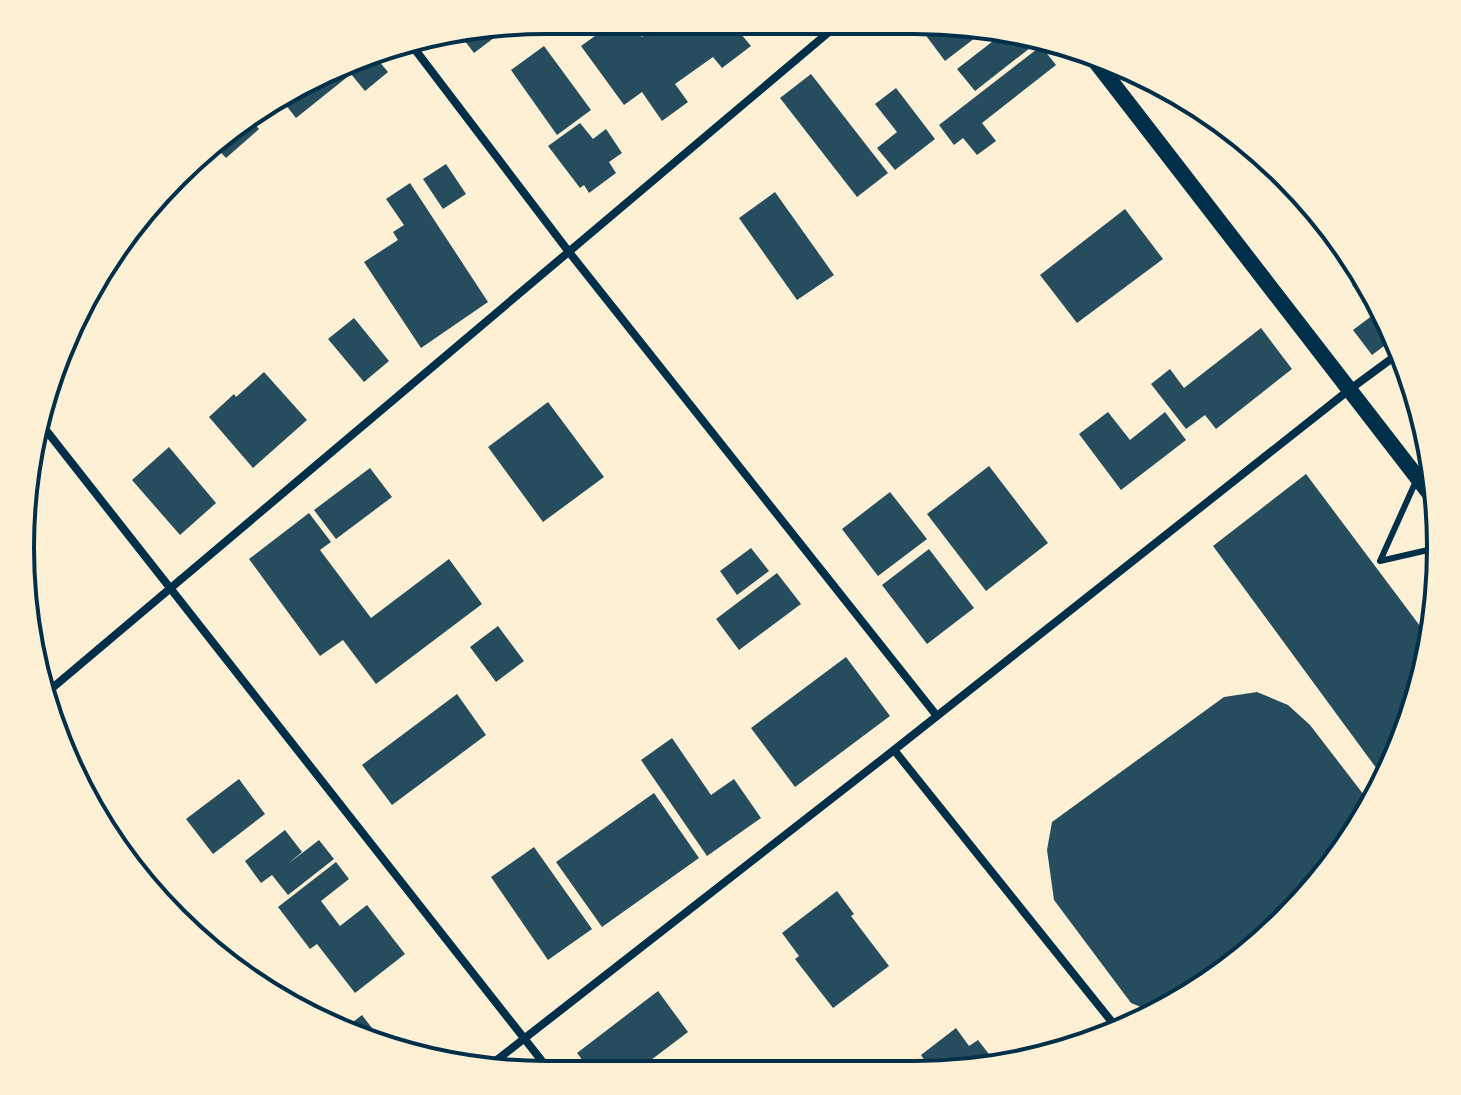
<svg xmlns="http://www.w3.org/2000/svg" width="1461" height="1095" font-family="Inter,sans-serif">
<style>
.building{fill:#264d5e}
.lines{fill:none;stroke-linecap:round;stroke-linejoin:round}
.service{stroke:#003049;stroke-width:6}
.minor{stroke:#003049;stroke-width:8}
.secondary{stroke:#003049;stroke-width:16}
.rim{fill:none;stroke:#003049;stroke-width:4}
</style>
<rect width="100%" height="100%" fill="#fdf0d5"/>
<path class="building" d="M 617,20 L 629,20 L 642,37 L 664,20 L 730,21 L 751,46 L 722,68 L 713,57 L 675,84 L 688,102 L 662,121 L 642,92 L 624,105 L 581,46 Z
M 915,21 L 948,21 L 988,28 L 945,61 Z
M 511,25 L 474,53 L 458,32 Z
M 1006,31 L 1044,37 L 975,91 L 957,69 Z
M 544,46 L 591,110 L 557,135 L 511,70 Z
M 1041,46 L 1056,65 L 982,123 L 996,141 L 977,155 L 963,138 L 954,145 L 939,125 Z
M 373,54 L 388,72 L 365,91 L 351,74 L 296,118 L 278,95 L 283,91 Z
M 811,74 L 888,173 L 857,197 L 780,98 Z
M 896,88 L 935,139 L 895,170 L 877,148 L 897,132 L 875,104 Z
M 249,117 L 259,129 L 226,158 L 214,145 Z
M 580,123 L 593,139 L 606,129 L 622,153 L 609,162 L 616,173 L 589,193 L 584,185 L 580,188 L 548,146 Z
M 446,164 L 466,194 L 443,209 L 423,179 Z
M 410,183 L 488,302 L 421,348 L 364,262 L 398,240 L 393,232 L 404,225 L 386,199 Z
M 775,192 L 834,275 L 797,300 L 739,218 Z
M 1125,209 L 1163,259 L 1077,323 L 1040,275 Z
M 1364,276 L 1393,331 L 1392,331 L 1352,285 Z
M 1373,315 L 1392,340 L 1372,355 L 1353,330 Z
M 354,318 L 389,361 L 364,382 L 328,339 Z
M 1261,328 L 1292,369 L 1216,429 L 1205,415 L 1186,429 L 1151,384 L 1170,369 L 1184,388 Z
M 264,372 L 307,420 L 253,468 L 209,417 L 234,394 L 236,397 Z
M 548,402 L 604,477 L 543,522 L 488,447 Z
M 1108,412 L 1130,440 L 1165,412 L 1186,440 L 1121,490 L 1079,434 Z
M 169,447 L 216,503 L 180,535 L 132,480 Z
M 989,466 L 1048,543 L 986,591 L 927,514 Z
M 370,468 L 392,497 L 336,539 L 314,510 Z
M 1306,474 L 1432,642 L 1431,650 L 1401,749 L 1385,780 L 1213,546 Z
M 890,492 L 927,539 L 878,576 L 842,529 Z
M 309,513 L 331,542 L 320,550 L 371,618 L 449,559 L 482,604 L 376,684 L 343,640 L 320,656 L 249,559 Z
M 751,548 L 769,571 L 737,595 L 720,571 Z
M 929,549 L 974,608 L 927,644 L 882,585 Z
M 777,573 L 801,604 L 739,650 L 716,619 Z
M 498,626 L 524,661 L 496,682 L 470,647 Z
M 846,657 L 890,716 L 795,787 L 751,728 Z
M 1257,692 L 1288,705 L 1310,725 L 1367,799 L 1369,809 L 1352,840 L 1287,920 L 1207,986 L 1156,1013 L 1131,1003 L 1054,900 L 1047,850 L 1052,822 L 1224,697 Z
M 457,694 L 486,735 L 392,805 L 362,765 Z
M 672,738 L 711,795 L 734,779 L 761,818 L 707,856 L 641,760 Z
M 239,779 L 265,814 L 213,854 L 186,819 Z
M 654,793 L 699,858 L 602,927 L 556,862 Z
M 285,830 L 302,852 L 288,864 L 319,840 L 334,859 L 288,895 L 272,875 L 261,883 L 245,861 Z
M 534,847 L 592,929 L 548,960 L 491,877 Z
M 336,862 L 349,879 L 321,901 L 340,926 L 367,905 L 405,954 L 355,993 L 317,944 L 310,949 L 278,907 Z
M 837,891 L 854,914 L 851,916 L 889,966 L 833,1008 L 795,959 L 799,956 L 782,933 Z
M 249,969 L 267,993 L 255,986 L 241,975 Z
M 658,991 L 688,1032 L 643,1066 L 641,1064 L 632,1070 L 590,1070 L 577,1053 Z
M 362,1015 L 385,1045 L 340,1032 Z
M 956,1028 L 969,1046 L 978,1040 L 992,1058 L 983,1065 L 986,1069 L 932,1071 L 921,1055 Z"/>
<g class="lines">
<path class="service" d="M 1416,481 L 1380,561 L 1441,547"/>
<path class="minor" d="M 407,39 L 569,252 L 937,716
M 38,420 L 549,1070
M 44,695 L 842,21
M 894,750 L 1120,1032
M 484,1070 L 894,750 L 1349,390 L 1402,351"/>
<path class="secondary" d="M 1093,58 L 1437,503"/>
</g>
<path d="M0 0H1461V1095H0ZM547 34H914A513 513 0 0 1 1427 547V548A513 513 0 0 1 914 1061H547A513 513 0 0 1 34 548V547A513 513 0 0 1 547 34Z" fill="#fdf0d5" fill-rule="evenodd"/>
<path class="rim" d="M547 34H914A513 513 0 0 1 1427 547V548A513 513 0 0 1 914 1061H547A513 513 0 0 1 34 548V547A513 513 0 0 1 547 34Z"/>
</svg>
